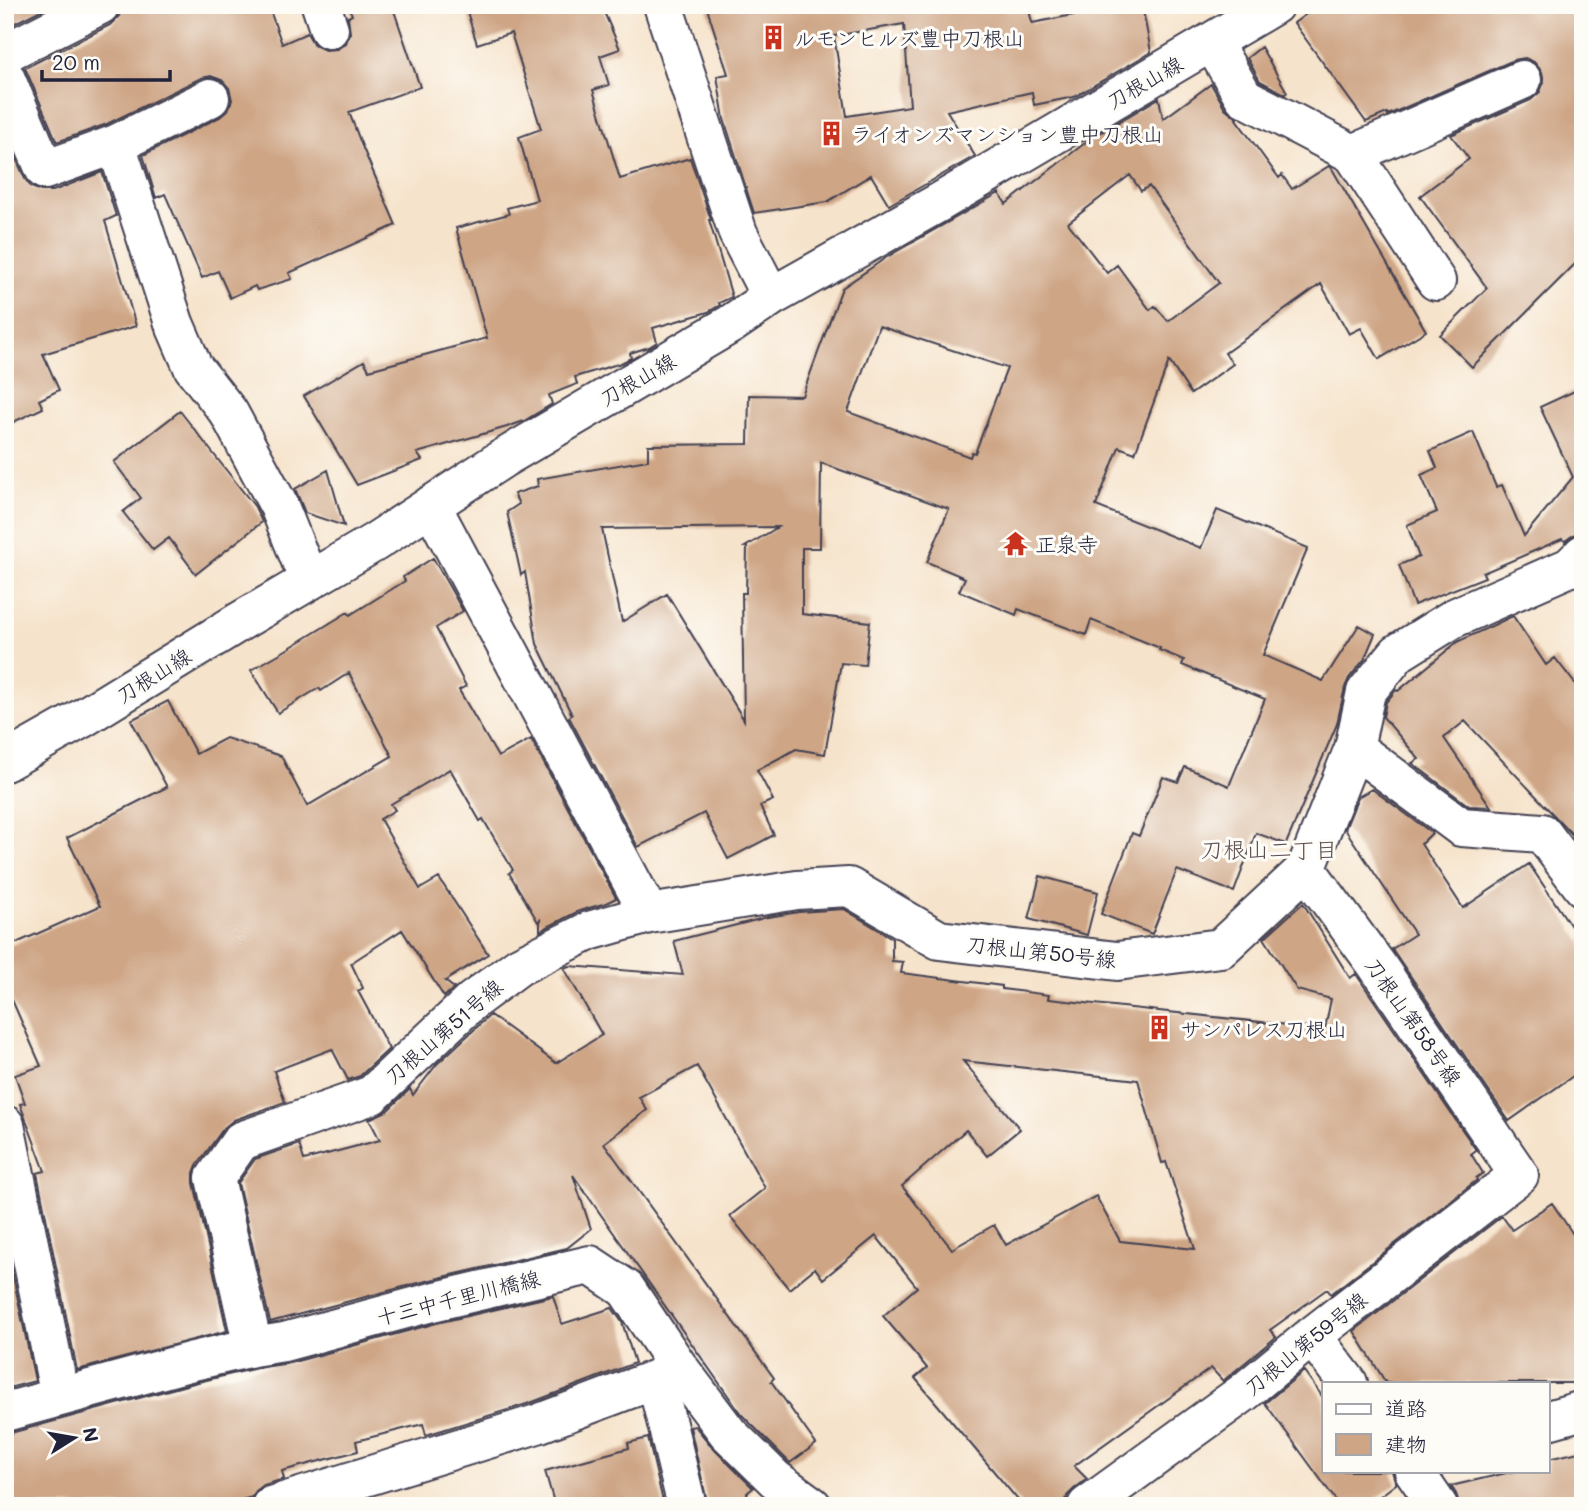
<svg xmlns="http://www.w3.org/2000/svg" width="1588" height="1511" font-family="Mali,'Klee One',sans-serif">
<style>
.building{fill:#cea585;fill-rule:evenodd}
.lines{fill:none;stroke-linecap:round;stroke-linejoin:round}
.minor-casing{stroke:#423f51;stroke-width:42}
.minor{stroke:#fff;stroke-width:38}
.labels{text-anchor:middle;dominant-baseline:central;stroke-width:6;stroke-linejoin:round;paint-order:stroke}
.poi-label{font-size:21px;fill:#22223b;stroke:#fdfcf7;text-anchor:start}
.street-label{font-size:21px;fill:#22223b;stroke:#fdfcf7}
.neighbourhood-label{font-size:23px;fill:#5e5055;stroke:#fdfcf7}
</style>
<rect width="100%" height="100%" fill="#fdfcf7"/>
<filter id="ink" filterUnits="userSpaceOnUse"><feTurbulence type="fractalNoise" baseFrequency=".0143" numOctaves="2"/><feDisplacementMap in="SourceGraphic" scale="14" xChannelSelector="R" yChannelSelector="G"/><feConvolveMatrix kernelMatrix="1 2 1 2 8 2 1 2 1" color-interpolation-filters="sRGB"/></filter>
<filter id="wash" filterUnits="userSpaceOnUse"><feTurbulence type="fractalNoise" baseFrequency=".00686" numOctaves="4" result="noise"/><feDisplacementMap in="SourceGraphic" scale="28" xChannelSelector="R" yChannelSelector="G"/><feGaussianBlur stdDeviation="1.57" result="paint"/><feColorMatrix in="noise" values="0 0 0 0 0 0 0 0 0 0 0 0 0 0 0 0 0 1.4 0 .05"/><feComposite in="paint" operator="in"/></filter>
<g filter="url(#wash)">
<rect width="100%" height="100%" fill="#f6e3cb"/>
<g id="blocks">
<path class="building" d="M 5,5 L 51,5 L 5,28 Z
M 122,5 L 268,5 L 282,44 L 307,33 L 314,45 L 325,50 L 337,49 L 346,43 L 350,33 L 348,17 L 352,15 L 348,5 L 392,5 L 420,87 L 349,112 L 362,146 L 396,225 L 289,273 L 292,279 L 257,290 L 255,286 L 230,298 L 218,271 L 202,278 L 165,194 L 156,198 L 143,155 L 220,117 L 228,110 L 232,100 L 229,88 L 222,80 L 211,76 L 201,78 L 107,124 L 57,142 L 25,68 L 110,25 L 119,16 Z
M 465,5 L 601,5 L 620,49 L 600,56 L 609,85 L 593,90 L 620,179 L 690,158 L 711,220 L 709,220 L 732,297 L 719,303 L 720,305 L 708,312 L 653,328 L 657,342 L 649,347 L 630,353 L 631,358 L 621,363 L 575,377 L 577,384 L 549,395 L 552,404 L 524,421 L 507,427 L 417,453 L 422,460 L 357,485 L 304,396 L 364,361 L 369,370 L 487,338 L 456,228 L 509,214 L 507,208 L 537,200 L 519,137 L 541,129 L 511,33 L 477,44 Z
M 706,5 L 1028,5 L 1032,23 L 1124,5 L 1142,5 L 1151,52 L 1074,97 L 1034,105 L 1032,92 L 947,111 L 975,156 L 889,205 L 871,175 L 827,202 L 754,213 L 724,119 L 717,76 L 728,74 ZM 904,24 L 910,106 L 847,116 L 834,36 Z
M 1319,5 L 1583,5 L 1583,256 L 1472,367 L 1440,335 L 1487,288 L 1420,196 L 1469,159 L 1451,135 L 1531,100 L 1540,92 L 1544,82 L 1542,72 L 1534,62 L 1525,58 L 1514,60 L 1388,115 L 1387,113 L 1366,122 L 1294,23 Z
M 1261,47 L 1287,92 L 1285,94 L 1260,81 L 1247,58 Z
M 1211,84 L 1225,108 L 1237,118 L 1236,119 L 1279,178 L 1282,175 L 1292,189 L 1329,166 L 1331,167 L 1426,331 L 1379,359 L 1361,328 L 1349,334 L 1321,284 L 1225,353 L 1233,364 L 1191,394 L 1169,361 L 1135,453 L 1119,447 L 1096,506 L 1201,548 L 1217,510 L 1308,548 L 1263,655 L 1323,681 L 1359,625 L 1375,634 L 1364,660 L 1349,678 L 1345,687 L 1337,724 L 1286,844 L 1256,833 L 1234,892 L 1177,870 L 1152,934 L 1101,914 L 1132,833 L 1139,836 L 1163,777 L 1178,782 L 1185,767 L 1229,786 L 1265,699 L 1182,665 L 1184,660 L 1159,650 L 1160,648 L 1091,620 L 1086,635 L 1018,609 L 1016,615 L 959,591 L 965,578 L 927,562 L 949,509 L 821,463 L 820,548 L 802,548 L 802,614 L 870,622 L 865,665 L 841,663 L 825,754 L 796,749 L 757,770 L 773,800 L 760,806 L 774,835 L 728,859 L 704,813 L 638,847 L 569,717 L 572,715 L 537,644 L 525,572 L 521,575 L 507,512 L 519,504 L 514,494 L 538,486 L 537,479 L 648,460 L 648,445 L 748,444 L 749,395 L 802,396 L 842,288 L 887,257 L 999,193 L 1006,204 L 1090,139 L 1159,98 L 1163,119 ZM 1130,175 L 1141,191 L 1149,186 L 1219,283 L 1168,321 L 1155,306 L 1150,310 L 1117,265 L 1107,273 L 1068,223 ZM 879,326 L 1007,368 L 975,453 L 972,452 L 970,457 L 848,412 ZM 778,527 L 745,547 L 747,547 L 746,593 L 742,593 L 744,720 L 667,594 L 622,622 L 602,529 Z
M 5,133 L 25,179 L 31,187 L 41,191 L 53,191 L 102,172 L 116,216 L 105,221 L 136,326 L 43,354 L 59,390 L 39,400 L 43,408 L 5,426 Z
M 1583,387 L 1583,525 L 1576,533 L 1565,541 L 1562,539 L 1483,573 L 1485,577 L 1414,605 L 1399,565 L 1419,557 L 1407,525 L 1437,512 L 1421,475 L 1437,468 L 1430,451 L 1473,432 L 1496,487 L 1502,485 L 1524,536 L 1573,477 L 1540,407 Z
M 180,411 L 255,507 L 262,522 L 196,574 L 169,538 L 153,550 L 123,512 L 141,498 L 114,462 Z
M 328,470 L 344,526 L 305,513 L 295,489 Z
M 433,558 L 463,611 L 436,628 L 466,686 L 459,690 L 498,757 L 531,739 L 616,898 L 606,903 L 579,911 L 540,931 L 540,920 L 538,922 L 509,873 L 513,870 L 483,819 L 480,821 L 450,769 L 391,804 L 395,810 L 380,819 L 420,889 L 439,878 L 488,954 L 445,981 L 454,988 L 444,997 L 402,930 L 351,963 L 363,988 L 358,991 L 389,1049 L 360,1076 L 348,1080 L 332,1049 L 274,1071 L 285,1102 L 234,1120 L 224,1128 L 197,1165 L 194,1173 L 194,1183 L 227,1331 L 77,1370 L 37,1173 L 45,1171 L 20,1104 L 25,1103 L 15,1075 L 41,1066 L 5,984 L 5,948 L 100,906 L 67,838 L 167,787 L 131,720 L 168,701 L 196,754 L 226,738 L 281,756 L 307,806 L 392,756 L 349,673 L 321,691 L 319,688 L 278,713 L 251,670 L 286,650 L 348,612 L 350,615 L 405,581 L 403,577 Z
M 1513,616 L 1546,665 L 1555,658 L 1583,694 L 1583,846 L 1465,721 L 1444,738 L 1491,807 L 1469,806 L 1412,763 L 1419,759 L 1383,717 L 1386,702 L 1396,690 L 1398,691 L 1457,642 Z
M 1372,789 L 1432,833 L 1421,844 L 1463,908 L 1529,864 L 1583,944 L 1583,1069 L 1509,1121 L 1392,949 L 1415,934 L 1345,829 L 1358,797 Z
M 1040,876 L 1098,892 L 1087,935 L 1029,919 Z
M 1303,903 L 1350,978 L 1356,974 L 1358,977 L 1476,1150 L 1471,1154 L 1483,1173 L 1476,1178 L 1477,1180 L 1331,1294 L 1327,1289 L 1270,1330 L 1276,1337 L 1223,1381 L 1211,1368 L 1074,1466 L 1087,1479 L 1074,1489 L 1067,1496 L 1065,1506 L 1023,1506 L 915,1378 L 927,1368 L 883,1316 L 917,1287 L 876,1236 L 823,1279 L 815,1268 L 789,1289 L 730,1216 L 765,1188 L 697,1066 L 639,1097 L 647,1110 L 604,1143 L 774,1378 L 771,1381 L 816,1444 L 790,1463 L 741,1414 L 573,1175 L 591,1229 L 567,1248 L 426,1281 L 270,1322 L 238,1183 L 255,1159 L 299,1144 L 304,1160 L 380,1140 L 369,1119 L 387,1111 L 410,1089 L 413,1095 L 437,1064 L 490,1015 L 556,1063 L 602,1035 L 564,968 L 569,966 L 683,975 L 674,941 L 768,917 L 799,912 L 844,909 L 892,938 L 892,961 L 903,962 L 901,973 L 1002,986 L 1002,989 L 1049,995 L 1048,999 L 1325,1029 L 1331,999 L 1297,990 L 1264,938 ZM 963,1061 L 1138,1080 L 1162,1163 L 1166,1162 L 1195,1249 L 1120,1241 L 1096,1196 L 1006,1245 L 994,1225 L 952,1249 L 902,1186 L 966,1130 L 987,1156 L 1020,1129 Z
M 1552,1203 L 1583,1249 L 1583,1383 L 1386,1383 L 1354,1331 L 1502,1216 L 1512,1230 Z
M 8,1252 L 35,1381 L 5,1389 L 5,1253 Z
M 553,1296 L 562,1324 L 612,1308 L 622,1322 L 635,1363 L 530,1403 L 426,1435 L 423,1424 L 356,1441 L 358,1451 L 282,1471 L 284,1479 L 264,1485 L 256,1491 L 252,1497 L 220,1506 L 10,1506 L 5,1489 L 5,1433 L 11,1433 L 194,1383 L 257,1368 L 290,1363 L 437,1323 Z
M 1304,1371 L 1324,1399 L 1324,1471 L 1392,1471 L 1396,1484 L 1367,1506 L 1340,1506 L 1265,1403 Z
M 695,1426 L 713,1448 L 753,1488 L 747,1493 L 749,1506 L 708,1506 L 690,1427 Z
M 648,1438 L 664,1506 L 555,1506 L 545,1471 L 629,1448 L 628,1443 Z
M 1583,1451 L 1583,1506 L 1460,1506 L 1456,1494 L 1451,1486 L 1515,1471 L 1548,1471 L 1548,1459 Z"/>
</g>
</g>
<g filter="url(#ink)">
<use href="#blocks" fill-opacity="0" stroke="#423f51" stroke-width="2"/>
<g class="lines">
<defs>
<path id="minor" d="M 321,5 L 329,29
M 663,5 L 738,233 L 771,297
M 1212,42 L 1244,97 L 1353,154 L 1436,281
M 5,53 L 100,5
M 5,77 L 45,170 L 116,144 L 174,323 L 193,367 L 229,413 L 279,506 L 309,581
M 116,144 L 210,98
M 1353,154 L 1522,80
M 1354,748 L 1461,827 L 1542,833 L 1583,887
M 5,762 L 81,719 L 239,622 L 375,542 L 502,459 L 731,324 L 771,297 L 940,202 L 1274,5
M 649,914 L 797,890 L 849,887 L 939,940 L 1117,961 L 1221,948 L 1306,869 L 1354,748 L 1366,692 L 1398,653 L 1454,618 L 1570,567 L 1583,554
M 5,1125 L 60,1397
M 1312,1336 L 1348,1383
M 253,1347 L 215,1178 L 241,1141 L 372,1095 L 472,1001 L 519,966 L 589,931 L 649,914 L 431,505
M 656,1379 L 687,1506
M 5,1412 L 189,1362 L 253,1347 L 284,1342 L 432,1302 L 590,1265 L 626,1289 L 679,1368 L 728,1433 L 775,1479 L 812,1506
M 1548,1420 L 1583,1410
M 1414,1471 L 1438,1506
M 271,1506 L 537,1424 L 656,1379 L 679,1368
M 1087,1506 L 1243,1393 L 1312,1336 L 1519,1175 L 1376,964 L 1306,869"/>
</defs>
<use href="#minor" class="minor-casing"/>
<use href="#minor" class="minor"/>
</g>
</g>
<defs>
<symbol id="building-bare" viewBox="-9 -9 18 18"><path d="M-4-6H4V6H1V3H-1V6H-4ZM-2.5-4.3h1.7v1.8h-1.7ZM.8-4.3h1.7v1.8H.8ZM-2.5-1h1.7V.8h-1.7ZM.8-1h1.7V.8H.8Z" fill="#c8321e" stroke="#fdfcf7" stroke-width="2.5" paint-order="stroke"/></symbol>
<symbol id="temple-bare" viewBox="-9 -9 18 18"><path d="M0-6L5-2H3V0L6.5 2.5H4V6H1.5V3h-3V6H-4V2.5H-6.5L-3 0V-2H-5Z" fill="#c8321e" stroke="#fdfcf7" stroke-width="2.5" paint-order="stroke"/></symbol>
</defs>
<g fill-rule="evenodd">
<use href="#building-bare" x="756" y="20" width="35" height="35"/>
<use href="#building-bare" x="814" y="116" width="35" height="35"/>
<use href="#temple-bare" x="998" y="526" width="35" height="35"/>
<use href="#building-bare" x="1142" y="1010" width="35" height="35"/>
</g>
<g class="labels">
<g class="poi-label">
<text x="794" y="37">ルモンヒルズ豊中刀根山</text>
<text x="851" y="133">ライオンズマンション豊中刀根山</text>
<text x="1035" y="543">正泉寺</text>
<text x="1180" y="1028">サンパレス刀根山</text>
</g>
<g class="street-label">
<text transform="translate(1144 82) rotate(-30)">刀根山線</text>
<text transform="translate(637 379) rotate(-30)">刀根山線</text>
<text transform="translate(153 675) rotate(-32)">刀根山線</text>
<text transform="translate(1041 951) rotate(6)">刀根山第50号線</text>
<text transform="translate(1414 1021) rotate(55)">刀根山第58号線</text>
<text transform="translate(443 1031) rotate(-41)">刀根山第51号線</text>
<text transform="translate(458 1297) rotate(-14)">十三中千里川橋線</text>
<text transform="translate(1305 1343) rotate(-39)">刀根山第59号線</text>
</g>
<g class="neighbourhood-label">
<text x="1269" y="849">刀根山二丁目</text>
</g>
</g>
<rect width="1588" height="1511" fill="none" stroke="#fdfcf7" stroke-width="28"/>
<rect x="1322" y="1382" width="228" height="91" fill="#fdfcf7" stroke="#a5a5ac" stroke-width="2"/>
<rect x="1336" y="1404" width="35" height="10" fill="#ffffff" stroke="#a5a5ac" stroke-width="2"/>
<text x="1385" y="1416" font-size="21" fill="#22223b">道路</text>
<rect x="1336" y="1434" width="35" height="21" fill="#cea585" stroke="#a5a5ac" stroke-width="2"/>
<text x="1385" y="1452" font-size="21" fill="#22223b">建物</text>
<g transform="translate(74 1438) rotate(79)" stroke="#fdfcf7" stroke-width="5" paint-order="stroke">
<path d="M0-5L12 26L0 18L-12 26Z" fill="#22223b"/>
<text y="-10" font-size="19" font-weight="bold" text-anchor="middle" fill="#22223b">N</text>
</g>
<path d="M42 70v10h128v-10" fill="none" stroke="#22223b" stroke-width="3.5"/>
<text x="52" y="70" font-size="21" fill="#22223b" stroke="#fdfcf7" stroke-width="5" paint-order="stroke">20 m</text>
</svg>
